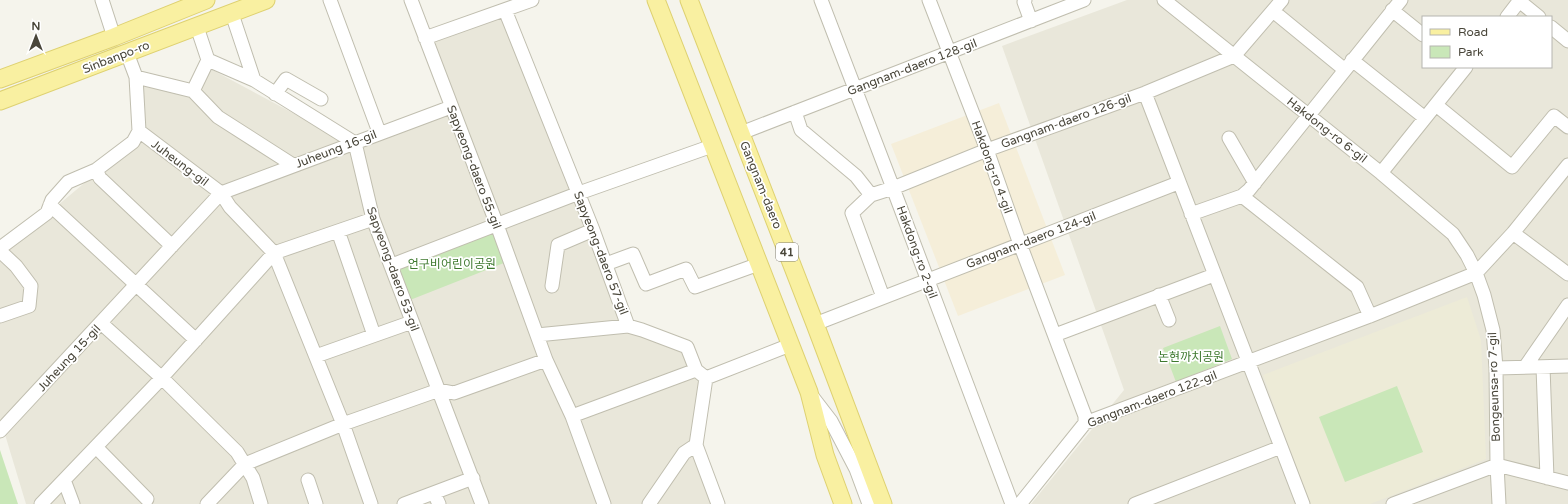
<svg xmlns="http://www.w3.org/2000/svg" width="1568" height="504" font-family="'Varela Round','Noto Sans KR',sans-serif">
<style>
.residential{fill:#e9e7da;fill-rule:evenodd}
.commercial{fill:#f5eed9}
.education{fill:#edebd7}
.park{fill:#c9e7b8}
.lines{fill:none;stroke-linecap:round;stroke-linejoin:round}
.minor-casing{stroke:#c0beaf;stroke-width:15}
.major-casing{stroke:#ded171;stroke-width:19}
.minor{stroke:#fff;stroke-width:13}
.major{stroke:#f9f0a1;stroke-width:17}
.labels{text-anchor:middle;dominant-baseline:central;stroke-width:3.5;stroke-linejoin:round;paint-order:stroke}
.shield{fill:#fff;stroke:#807e75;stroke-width:1}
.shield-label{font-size:11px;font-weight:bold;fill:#49463a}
.street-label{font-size:12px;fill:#49463a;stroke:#fff}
.park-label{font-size:12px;fill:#3e792f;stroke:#fff}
</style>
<rect width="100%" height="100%" fill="#f5f4ec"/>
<path class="residential" d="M 1127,0 L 1568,0 L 1568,504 L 1031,504 L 1124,390 L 1002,46 ZM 1423,17 L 1551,17 L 1551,67 L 1423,67 Z
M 503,16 L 630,324 L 682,352 L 700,382 L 693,454 L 711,504 L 26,504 L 0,418 L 0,254 L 139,137 L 139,80 L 194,97 L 207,67 L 349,143 L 456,104 L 433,42 Z"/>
<path class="commercial" d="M 999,103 L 1065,275 L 958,316 L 891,144 Z"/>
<path class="education" d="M 1467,297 L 1481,340 L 1486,459 L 1370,504 L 1310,504 L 1263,375 Z"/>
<path class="park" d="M 497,228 L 509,261 L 405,302 L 392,269 Z
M 1220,326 L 1232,359 L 1176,382 L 1163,348 Z
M 1397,386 L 1423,452 L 1345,482 L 1319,417 Z
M 0,450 L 18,504 L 0,504 Z"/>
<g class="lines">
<defs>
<path id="minor" d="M 102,0 L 114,37
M 330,0 L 379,132
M 411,0 L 497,225 L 546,360 L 572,416 L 604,504
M 821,0 L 893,188 L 1012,504
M 929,0 L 987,150 L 1020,244 L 1085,416 L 1085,423
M 1025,0 L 1024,2 L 1031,21
M 1164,0 L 1381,173 L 1453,234 L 1467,255 L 1476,273 L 1484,295 L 1493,330 L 1496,368 L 1497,465 L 1499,504
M 1518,0 L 1539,17
M 505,10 L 593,230 L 628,326
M 1392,10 L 1423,35
M 1273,11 L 1345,70
M 232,14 L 254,80
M 1507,17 L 1520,0
M 197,27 L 208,60 L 254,80 L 355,143 L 373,219 L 482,504
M 1551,27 L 1568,41
M 425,38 L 532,0
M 127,53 L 136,77 L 139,131 L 221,193 L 230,207 L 274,253 L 343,424 L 371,504
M 1352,60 L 1425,118
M 136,77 L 193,91 L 218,117 L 293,165
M 193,91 L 208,60
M 1145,93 L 1303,504
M 275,94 L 286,79 L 321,99
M 1436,105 L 1512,167 L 1554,116 L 1568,127
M 795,112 L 801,130 L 856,176 L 871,195 L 852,213 L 883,297
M 741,133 C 855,88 970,45 1084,0
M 1229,138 L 1255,183
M 96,170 L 100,178 L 172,246
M 1381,173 L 1466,67
M 871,195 L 893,188 L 987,150 L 1145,93 L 1234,56 L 1282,0
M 1242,196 L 1357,287 L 1370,316
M 50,205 L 196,340
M 1191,214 L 1242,196 L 1249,190 L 1401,0
M 338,231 L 374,335
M 1513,233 L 1568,274
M 0,248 L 47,213 L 52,200 L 68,182 L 96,170 L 133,142 L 139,131
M 0,251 L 16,266 L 31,286 L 29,306 L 0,316
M 606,264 L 633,254 L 646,284 L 686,269 L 695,287 L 759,264
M 392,265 L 579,193 L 712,146
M 552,286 L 558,245 L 593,230
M 1159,295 L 1169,320
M 101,323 L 162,378 L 237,452 L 253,478 L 261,504
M 815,324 L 1178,183
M 537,335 L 628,326 L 642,330 L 687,347 L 696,370 L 706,378
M 1055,335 L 1214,275
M 316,356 L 412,322
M 1525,367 L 1568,305
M 1543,367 L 1547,478
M 1496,368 L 1568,366
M 706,378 L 696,445 L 718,504
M 706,378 L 790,345
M 811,395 L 831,421 L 856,469 L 869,504
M 572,416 L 696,370
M 0,431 L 221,193 L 451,107
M 96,447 L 147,499
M 64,480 L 73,504
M 308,480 L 316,504
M 434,493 L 439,504
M 41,504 L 156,384 L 274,253 L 373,219
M 207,504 L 245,464 L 343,424 L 439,390 L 454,393 L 546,360
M 404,504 L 473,478
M 649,504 L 684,453 L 696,445
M 1020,504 L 1085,423 L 1370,316 L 1476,273 L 1513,233 L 1568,165
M 1135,504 L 1281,447
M 1393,504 L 1497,465 L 1568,483"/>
<path id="major" d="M 656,0 L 809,392 L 825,455 L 843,504
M 689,0 L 815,324 L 883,504
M 0,79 L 114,37 L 206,0
M 0,101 L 266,0"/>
</defs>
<use href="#minor" class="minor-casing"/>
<use href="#major" class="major-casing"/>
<use href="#minor" class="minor"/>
<use href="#major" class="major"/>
</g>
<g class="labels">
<rect class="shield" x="776" y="243" width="22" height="18" rx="3"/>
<g class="shield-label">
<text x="787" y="252">41</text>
</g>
<g class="street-label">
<text transform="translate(116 57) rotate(-21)">Sinbanpo-ro</text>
<text transform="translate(912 67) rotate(-21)">Gangnam-daero 128-gil</text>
<text transform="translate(1066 121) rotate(-20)">Gangnam-daero 126-gil</text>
<text transform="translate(1327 130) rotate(38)">Hakdong-ro 6-gil</text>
<text transform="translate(336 149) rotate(-21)">Juheung 16-gil</text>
<text transform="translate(180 163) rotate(37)">Juheung-gil</text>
<text transform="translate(474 167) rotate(69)">Sapyeong-daero 55-gil</text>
<text transform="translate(992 167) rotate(70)">Hakdong-ro 4-gil</text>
<text transform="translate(761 185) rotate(68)">Gangnam-daero</text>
<text transform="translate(1031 240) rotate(-21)">Gangnam-daero 124-gil</text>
<text transform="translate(917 252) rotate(70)">Hakdong-ro 2-gil</text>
<text transform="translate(601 253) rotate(69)">Sapyeong-daero 57-gil</text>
<text transform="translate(393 269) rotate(70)">Sapyeong-daero 53-gil</text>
<text transform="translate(69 358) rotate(-47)">Juheung 15-gil</text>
<text transform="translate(1494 387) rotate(-92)">Bongeunsa-ro 7-gil</text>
<text transform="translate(1152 399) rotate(-21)">Gangnam-daero 122-gil</text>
</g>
<g class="park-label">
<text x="452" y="264">언구비어린이공원</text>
<text x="1191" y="357">논현까치공원</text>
</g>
</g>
<rect x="1422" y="16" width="130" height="52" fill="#ffffff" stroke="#b6b5b0"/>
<rect x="1430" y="29" width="20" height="6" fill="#f9f0a1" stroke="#b6b5b0"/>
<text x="1458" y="36" font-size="12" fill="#49463a">Road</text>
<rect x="1430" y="46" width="20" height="12" fill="#c9e7b8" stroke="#b6b5b0"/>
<text x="1458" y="56" font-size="12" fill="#49463a">Park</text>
<g transform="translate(36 36)" stroke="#ffffff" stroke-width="3" paint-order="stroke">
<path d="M0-3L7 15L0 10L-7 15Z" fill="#49463a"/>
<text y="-6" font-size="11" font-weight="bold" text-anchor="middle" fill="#49463a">N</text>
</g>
</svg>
